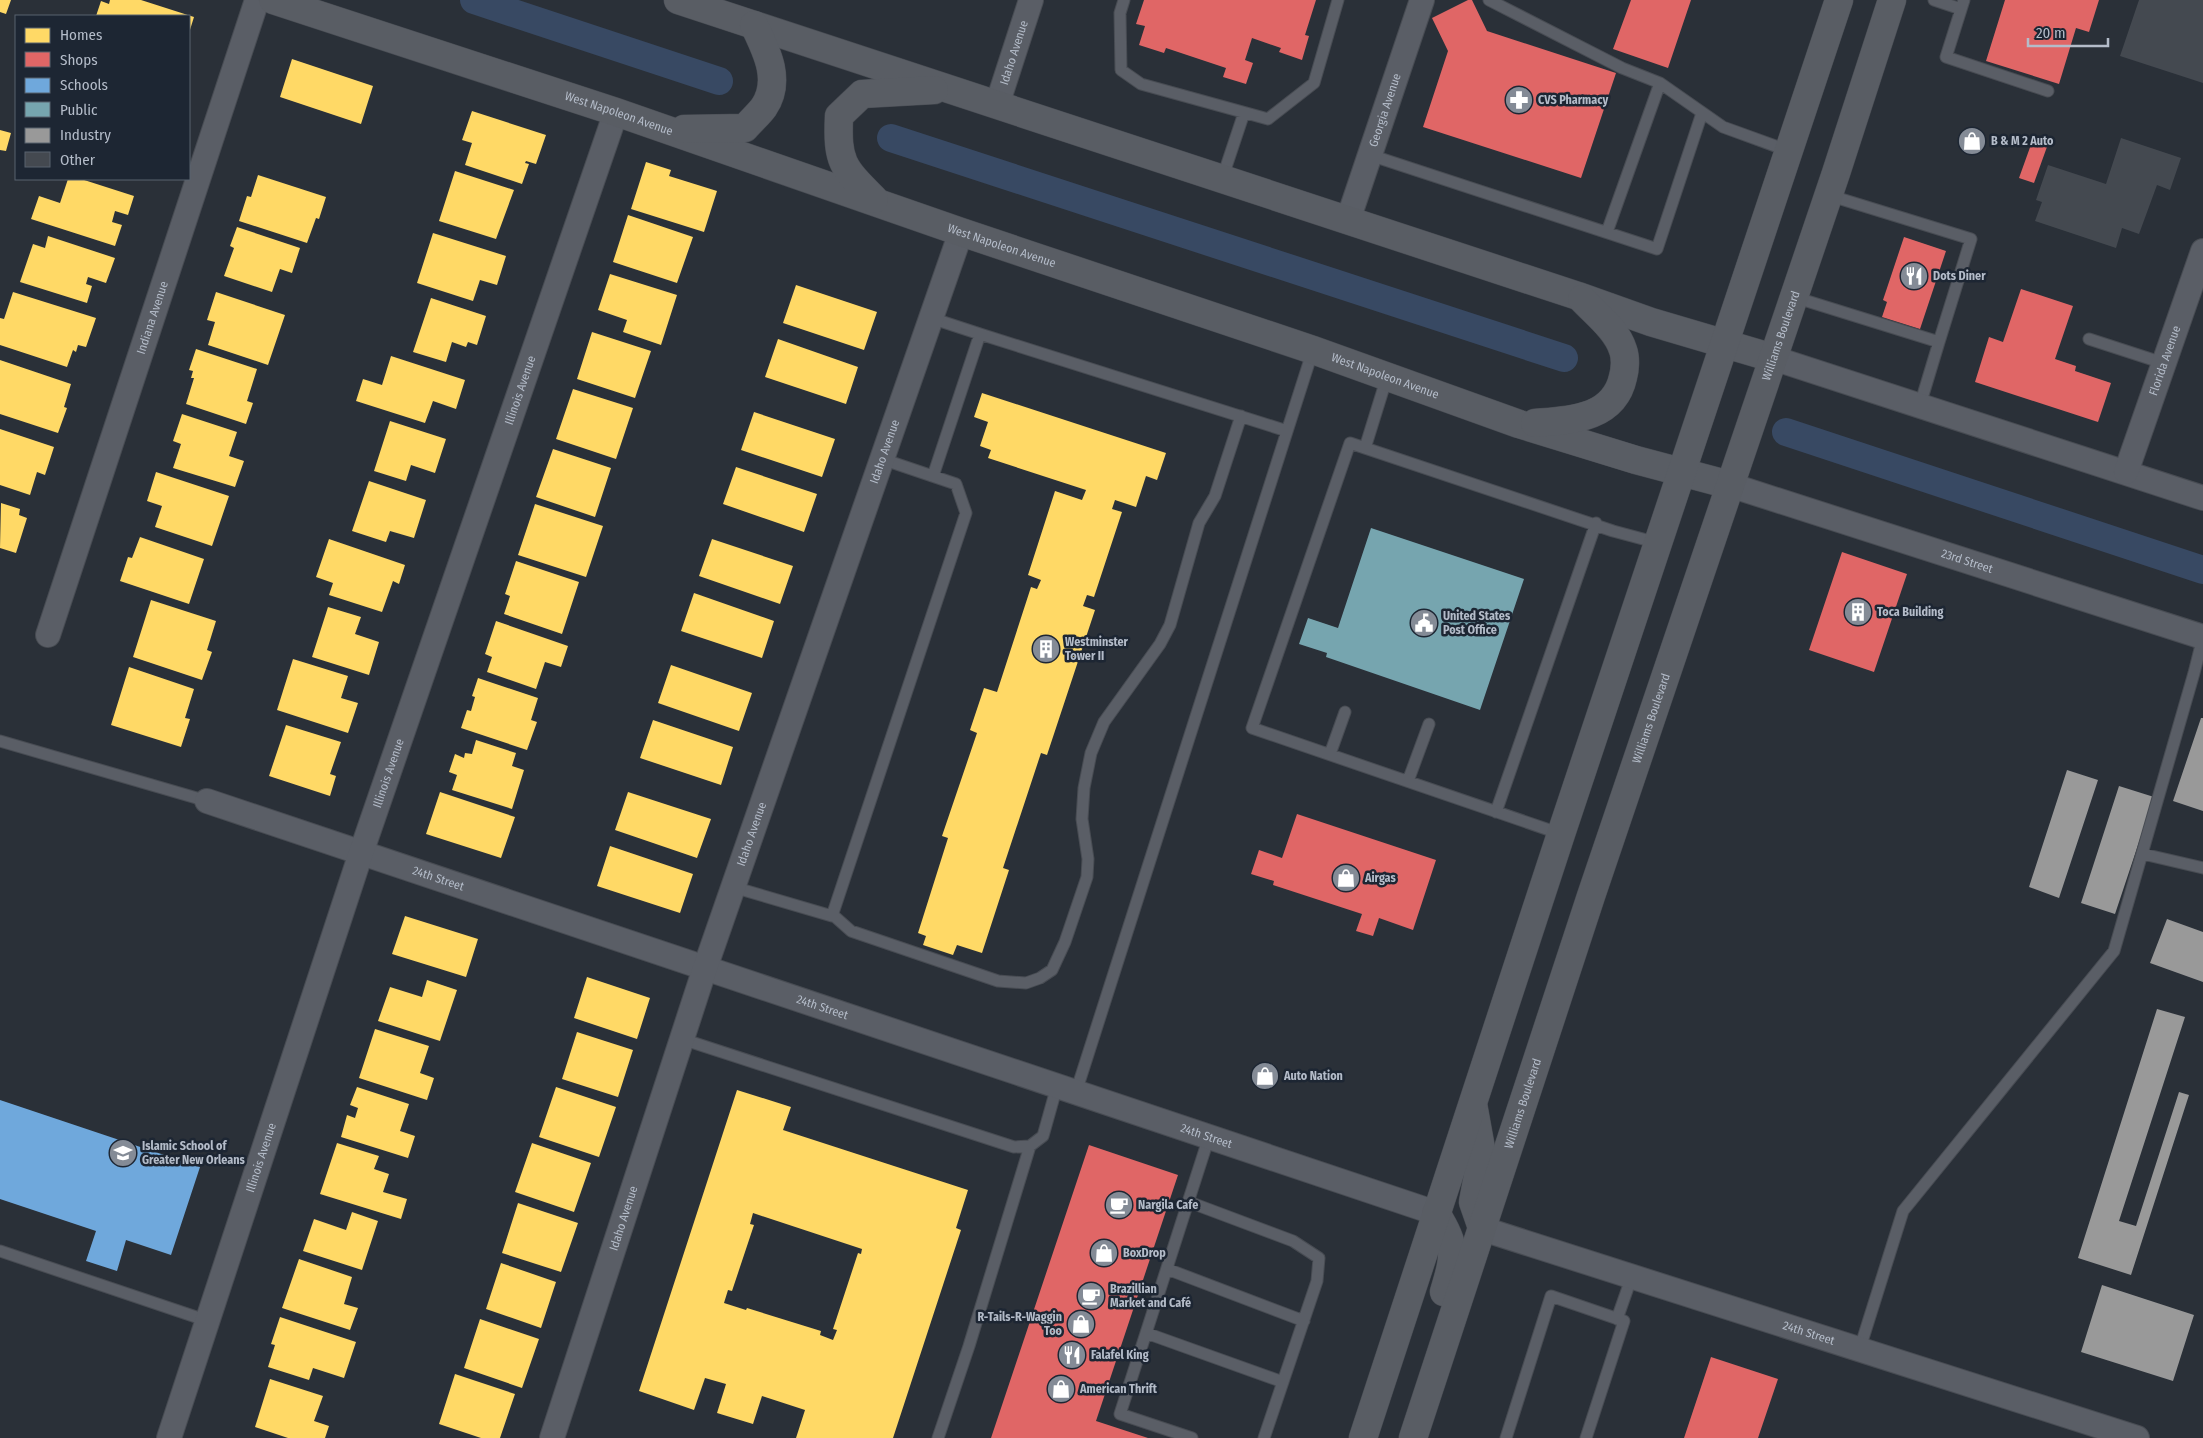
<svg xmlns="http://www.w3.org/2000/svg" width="2203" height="1438" font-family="'Fira Sans Condensed',sans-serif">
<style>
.homes{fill:#ffd966;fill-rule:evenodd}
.shops{fill:#e06666}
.schools{fill:#6fa8dc}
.public{fill:#76a5af}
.industry{fill:#999}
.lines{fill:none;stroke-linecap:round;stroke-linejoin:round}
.canal{stroke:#384963;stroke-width:28}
.building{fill:#444950}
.service-casing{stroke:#484c53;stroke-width:13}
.minor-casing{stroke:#484c53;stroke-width:26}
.secondary-casing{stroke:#484c53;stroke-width:29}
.service{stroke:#5a5e66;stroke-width:11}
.minor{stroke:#5a5e66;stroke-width:24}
.secondary{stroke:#595d64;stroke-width:28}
.labels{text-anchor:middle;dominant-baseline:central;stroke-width:5;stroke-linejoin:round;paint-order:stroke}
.street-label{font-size:12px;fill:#b4bcc9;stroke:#1d2633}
.poi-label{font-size:12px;font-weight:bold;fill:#b4bcc9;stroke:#1d2633;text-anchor:start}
</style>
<rect width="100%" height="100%" fill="#2a3038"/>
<path class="homes" d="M 0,0 L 11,0 L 6,14 L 0,12 Z
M 110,0 L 141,0 L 194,17 L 189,33 L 189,16 L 96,16 L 101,1 L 109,4 Z
M 292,59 L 373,86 L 361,124 L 280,97 Z
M 472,111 L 546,135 L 536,164 L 526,161 L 525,163 L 529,164 L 522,184 L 465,165 L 472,143 L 462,140 Z
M 0,130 L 11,133 L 6,151 L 0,150 Z
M 646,162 L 671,170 L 669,176 L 717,191 L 704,232 L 631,209 Z
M 455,171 L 514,190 L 496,239 L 439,221 Z
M 258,175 L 326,197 L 319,219 L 316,218 L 307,243 L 239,221 L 247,196 L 251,197 Z
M 68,179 L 81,179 L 134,196 L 128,215 L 115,211 L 112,222 L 122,225 L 115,246 L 31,219 L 39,196 L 60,203 Z
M 628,215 L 693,237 L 677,283 L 613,262 Z
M 237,227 L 300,248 L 292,273 L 280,269 L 272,292 L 224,276 L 234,248 L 230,246 Z
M 433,233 L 506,256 L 497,285 L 480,280 L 473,301 L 417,283 Z
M 48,236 L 115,258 L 106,283 L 88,277 L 86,284 L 92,286 L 87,303 L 20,282 L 33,244 L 45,248 Z
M 610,274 L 677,295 L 661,345 L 623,332 L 627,320 L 598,310 Z
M 796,285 L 877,312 L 864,350 L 783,323 Z
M 13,292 L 96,318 L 86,347 L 78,345 L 76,352 L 73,350 L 67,367 L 0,345 L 0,318 L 4,319 Z
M 216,292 L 285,315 L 268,365 L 208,345 L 215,322 L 207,320 Z
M 431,298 L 486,316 L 477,345 L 468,342 L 466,347 L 452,342 L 446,362 L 413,352 Z
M 592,332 L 651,351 L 635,398 L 577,379 Z
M 778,339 L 858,367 L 846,404 L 765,377 Z
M 196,349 L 257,369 L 247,401 L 253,403 L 246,424 L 186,404 L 194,378 L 191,378 L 193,371 L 189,370 Z
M 391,356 L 465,380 L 456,409 L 433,401 L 425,423 L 356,401 L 363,379 L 382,385 Z
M 0,360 L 71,384 L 64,407 L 67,408 L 58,433 L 0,414 Z
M 573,389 L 633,408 L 616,459 L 556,439 Z
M 982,393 L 1166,453 L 1157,480 L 1146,476 L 1136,507 L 1115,500 L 1112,509 L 1122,512 L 1094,597 L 1087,595 L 1083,606 L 1095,610 L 1047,755 L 1041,753 L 1003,868 L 1009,870 L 982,953 L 957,945 L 953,955 L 923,945 L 926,936 L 918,933 L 948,838 L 942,836 L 977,733 L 970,730 L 984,688 L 997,692 L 1031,587 L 1037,589 L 1041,580 L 1028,575 L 1055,491 L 1082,500 L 1086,490 L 988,458 L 991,450 L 980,446 L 988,422 L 974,417 Z
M 754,412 L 835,439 L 822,477 L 741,450 Z
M 182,414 L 237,432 L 229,456 L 244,461 L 235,487 L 173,468 L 181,444 L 173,441 Z
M 390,421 L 446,439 L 435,473 L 411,465 L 406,481 L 374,471 Z
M 0,429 L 54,447 L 45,475 L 37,472 L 30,495 L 0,485 Z
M 553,449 L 611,468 L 595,517 L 536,497 Z
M 736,467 L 817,494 L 804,532 L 723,504 Z
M 156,472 L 229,496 L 212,546 L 155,527 L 162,506 L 147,501 Z
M 369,481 L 426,500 L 414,538 L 390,531 L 386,542 L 352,531 Z
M 1,503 L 20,509 L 19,515 L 27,518 L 16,553 L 0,548 Z
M 535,504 L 603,526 L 586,577 L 518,555 Z
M 140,537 L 204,559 L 189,604 L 120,581 L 128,557 L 132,558 Z
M 329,539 L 405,565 L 399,584 L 393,581 L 382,612 L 329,595 L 333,583 L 316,577 Z
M 712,539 L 793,566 L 780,604 L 699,576 Z
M 516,561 L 579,582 L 562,634 L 504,614 L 510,596 L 505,594 Z
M 694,593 L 774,621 L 762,658 L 681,631 Z
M 151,600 L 216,621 L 207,650 L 212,652 L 202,680 L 133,657 Z
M 328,607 L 361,617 L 355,634 L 379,642 L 369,675 L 312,657 Z
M 496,621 L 568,646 L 561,667 L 545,662 L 536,689 L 487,672 L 492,657 L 485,654 Z
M 293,659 L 348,676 L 341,698 L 358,703 L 348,733 L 277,710 Z
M 671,665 L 752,693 L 739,731 L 658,703 Z
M 129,667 L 194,689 L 185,718 L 190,719 L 181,747 L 111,725 Z
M 478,678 L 538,698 L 531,720 L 537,722 L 527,750 L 461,728 L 467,710 L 471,711 L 475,697 L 472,696 Z
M 653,720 L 733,747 L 721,785 L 640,758 Z
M 286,725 L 341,742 L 330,774 L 336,776 L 330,796 L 269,776 Z
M 476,740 L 516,753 L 512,766 L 524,770 L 512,809 L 452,790 L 457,775 L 449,772 L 455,754 L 464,758 L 465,753 L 472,754 Z
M 440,792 L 515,817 L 501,858 L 426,834 Z
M 628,792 L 711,819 L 697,858 L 615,830 Z
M 610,846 L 693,874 L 680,913 L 597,886 Z
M 405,916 L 478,939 L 466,977 L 392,954 Z
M 587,977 L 650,998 L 637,1039 L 574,1018 Z
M 427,980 L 457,990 L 440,1041 L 378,1021 L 390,987 L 422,997 Z
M 375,1029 L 429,1046 L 420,1073 L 434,1078 L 427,1100 L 359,1078 Z
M 577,1032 L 633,1050 L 618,1097 L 562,1079 Z
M 357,1087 L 409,1104 L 400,1131 L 415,1136 L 408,1158 L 341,1137 L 347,1115 L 355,1118 L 358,1108 L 350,1105 Z
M 556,1087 L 616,1107 L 599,1157 L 539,1137 Z
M 737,1090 L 791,1107 L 783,1130 L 968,1190 L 956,1228 L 961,1230 L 893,1438 L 796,1438 L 805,1410 L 762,1396 L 753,1424 L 717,1413 L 726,1384 L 705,1378 L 694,1410 L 639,1391 ZM 753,1213 L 862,1249 L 861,1254 L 858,1253 L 833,1329 L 837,1330 L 833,1340 L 820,1335 L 821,1331 L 747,1308 L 746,1310 L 724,1303 L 728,1290 L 732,1291 L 754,1225 L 750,1224 Z
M 337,1143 L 379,1156 L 374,1169 L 389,1174 L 383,1192 L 407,1199 L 401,1219 L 320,1194 Z
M 532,1143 L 591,1163 L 574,1212 L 515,1192 Z
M 518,1203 L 578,1223 L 561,1272 L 502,1253 Z
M 352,1212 L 378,1221 L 362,1270 L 303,1251 L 314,1219 L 346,1230 Z
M 299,1259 L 352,1277 L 344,1304 L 358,1308 L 350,1330 L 282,1308 Z
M 501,1263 L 556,1282 L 541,1328 L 486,1309 Z
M 280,1317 L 356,1342 L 344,1378 L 313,1368 L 309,1380 L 268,1367 L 275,1345 L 271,1344 Z
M 480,1319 L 539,1339 L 522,1388 L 464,1368 Z
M 455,1374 L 515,1394 L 500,1438 L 481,1438 L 439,1424 Z
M 270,1379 L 323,1396 L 314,1421 L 329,1426 L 325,1438 L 288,1438 L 255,1427 Z"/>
<path class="shops" d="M 1144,0 L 1316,0 L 1305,35 L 1309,36 L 1302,60 L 1279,52 L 1281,48 L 1252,38 L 1245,60 L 1253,63 L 1246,84 L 1223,77 L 1226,68 L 1166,48 L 1164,53 L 1139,45 L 1145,26 L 1136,24 Z
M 1468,0 L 1472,0 L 1487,31 L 1616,73 L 1581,178 L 1423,127 L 1448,51 L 1432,18 Z
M 1631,0 L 1691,0 L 1668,68 L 1613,49 Z
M 2005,0 L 2099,0 L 2089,32 L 2076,28 L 2059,84 L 1986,61 Z
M 2033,139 L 2048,144 L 2034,183 L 2019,178 Z
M 1904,237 L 1946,251 L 1920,329 L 1882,317 L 1887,302 L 1883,300 Z
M 2021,289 L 2073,306 L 2055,359 L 2076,366 L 2075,371 L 2111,383 L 2098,422 L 1975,382 L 1989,337 L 2003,342 Z
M 1842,552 L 1907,574 L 1874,672 L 1809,650 Z
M 1297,814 L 1436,860 L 1413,930 L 1379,918 L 1373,936 L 1356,931 L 1362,914 L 1273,885 L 1274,881 L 1251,874 L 1259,850 L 1282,858 Z
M 1089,1145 L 1178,1175 L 1096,1421 L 1148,1438 L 991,1438 Z
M 1711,1357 L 1778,1379 L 1758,1438 L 1684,1438 Z"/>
<path class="schools" d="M 0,1100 L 200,1167 L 171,1255 L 126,1240 L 117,1271 L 86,1261 L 96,1231 L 0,1199 Z"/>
<path class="public" d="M 1371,528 L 1524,579 L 1480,710 L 1326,657 L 1327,653 L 1299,644 L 1308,618 L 1338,628 Z"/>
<path class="industry" d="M 2201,718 L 2203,718 L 2203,811 L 2173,801 Z
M 2067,770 L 2098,780 L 2059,898 L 2029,887 Z
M 2119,786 L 2154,797 L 2115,914 L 2081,903 Z
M 2167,919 L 2203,932 L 2203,982 L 2150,963 Z
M 2157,1009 L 2185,1017 L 2119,1221 L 2136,1226 L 2179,1092 L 2189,1095 L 2131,1275 L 2078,1258 Z
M 2102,1285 L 2194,1315 L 2173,1381 L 2081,1352 Z"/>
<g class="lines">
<path class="canal" d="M 474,0 L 719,81
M 891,138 L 1564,358
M 1786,432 L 2203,570"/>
</g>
<path class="building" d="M 2139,0 L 2203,0 L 2203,83 L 2120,56 Z
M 2121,138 L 2181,158 L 2170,190 L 2157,185 L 2139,234 L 2122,228 L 2116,248 L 2035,221 L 2042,202 L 2036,200 L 2048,165 L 2106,184 Z"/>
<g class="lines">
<defs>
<path id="service" d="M 1124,0 L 1120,13 L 1121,70 L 1141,84 L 1268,119 L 1314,83 L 1338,0
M 1489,0 L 1622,68 L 1660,83
M 1934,0 L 1961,9
M 1964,0 L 1946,57 L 2048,91
M 1370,155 L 1657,249 L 1702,113
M 1222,179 L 1244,113
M 1607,232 L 1660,83 L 1723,127 L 1789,151
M 1794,297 L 1939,342 L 1971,239 L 1828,195
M 931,318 L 980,334 L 933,476
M 980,334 L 1287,431
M 2089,339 L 2163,363
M 1920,405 L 1939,342
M 1365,448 L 1387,377
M 0,741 L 207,801
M 1330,754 L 1345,712
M 1408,781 L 1429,724
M 1496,812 L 1596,523
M 1561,834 L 1252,728 L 1350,443 L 1613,531 L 1658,543
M 2143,854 L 2203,868
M 733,887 L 832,916 L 966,513 L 956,484 L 882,459
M 833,915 L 851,931 L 998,981 L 1026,983 L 1040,978 L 1052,970 L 1065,942 L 1087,877 L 1088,859 L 1082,819 L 1084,788 L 1091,753 L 1104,722 L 1160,644 L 1170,625 L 1199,523 L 1215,496 L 1241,416
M 682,1039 L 1014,1147 L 1030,1146 L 1043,1136 L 1057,1086
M 1076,1092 L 1313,350
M 1189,1202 L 1293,1241 L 1319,1258 L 1317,1281 L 1264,1438
M 0,1251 L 208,1321
M 1167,1269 L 1304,1321
M 1617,1319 L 1632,1276
M 1146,1333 L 1283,1382
M 1860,1348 L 1903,1211 L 2114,951 L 2194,673 L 2203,637
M 938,1438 L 969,1346 L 1030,1146
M 1192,1438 L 1120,1414 L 1209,1137
M 1506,1438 L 1551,1296 L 1624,1321 L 1586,1438"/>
<g id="minor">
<path id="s1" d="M 997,105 L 1031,0"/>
<path id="s2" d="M 1348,220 L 1422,0"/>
<path d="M 1773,358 L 2203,498"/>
<path id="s3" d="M 2126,472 L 2203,251"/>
<path id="s4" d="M 1730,485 L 2203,637"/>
<path id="s5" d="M 48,635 L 257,0"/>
<path id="s6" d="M 207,801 L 1436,1213"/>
<path id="s7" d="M 1483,1229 L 2137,1438"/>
<path id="s8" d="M 169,1438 L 361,853 L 616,112"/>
<path id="s9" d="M 552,1438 L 705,968 L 961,232"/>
</g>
<g id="secondary">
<path id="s10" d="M 273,0 L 616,112 L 961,232 L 1313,350 L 1519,424 L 1636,460 L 1730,485"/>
<path d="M 678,0 L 1578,296 L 1651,322 L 1773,358"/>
<path d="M 684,129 L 745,128 C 751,121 759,114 764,107 C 782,80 766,50 754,25"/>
<path d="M 874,199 C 842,167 837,162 839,116 L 862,94 L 934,90"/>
<path d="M 1535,423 C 1571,420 1614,419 1623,377 C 1625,370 1626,358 1623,350 C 1617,330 1596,314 1582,299"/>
<path d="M 1473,1104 L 1482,1154 L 1473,1202 L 1481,1225"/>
<path d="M 1436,1213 C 1457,1248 1455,1255 1444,1292"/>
<path d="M 1363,1438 L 1561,834 L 1839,0"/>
<path id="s11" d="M 1413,1438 L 1591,896 L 1836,173 L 1892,0"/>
</g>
</defs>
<use href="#service" class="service-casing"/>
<use href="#minor" class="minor-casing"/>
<use href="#secondary" class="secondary-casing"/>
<use href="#service" class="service"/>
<use href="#minor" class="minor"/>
<use href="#secondary" class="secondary"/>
</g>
<defs>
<symbol id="pharmacy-disc" viewBox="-11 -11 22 22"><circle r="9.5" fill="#848b96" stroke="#1d2633"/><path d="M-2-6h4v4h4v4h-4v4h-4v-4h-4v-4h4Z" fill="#fff"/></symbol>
<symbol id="shop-disc" viewBox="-11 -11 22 22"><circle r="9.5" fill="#848b96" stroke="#1d2633"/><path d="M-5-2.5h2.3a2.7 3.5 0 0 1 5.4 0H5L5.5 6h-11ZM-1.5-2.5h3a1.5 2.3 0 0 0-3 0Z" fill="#fff"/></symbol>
<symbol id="restaurant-disc" viewBox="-11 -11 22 22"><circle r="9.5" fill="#848b96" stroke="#1d2633"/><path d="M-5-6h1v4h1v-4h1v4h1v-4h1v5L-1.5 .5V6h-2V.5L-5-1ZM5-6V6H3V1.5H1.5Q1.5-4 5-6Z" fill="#fff"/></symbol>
<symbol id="building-disc" viewBox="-11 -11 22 22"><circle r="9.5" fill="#848b96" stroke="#1d2633"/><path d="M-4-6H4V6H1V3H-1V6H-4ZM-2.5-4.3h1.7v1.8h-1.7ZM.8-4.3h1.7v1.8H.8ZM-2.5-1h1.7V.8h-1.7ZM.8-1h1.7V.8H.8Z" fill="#fff"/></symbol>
<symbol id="civic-disc" viewBox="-11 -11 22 22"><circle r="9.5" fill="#848b96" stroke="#1d2633"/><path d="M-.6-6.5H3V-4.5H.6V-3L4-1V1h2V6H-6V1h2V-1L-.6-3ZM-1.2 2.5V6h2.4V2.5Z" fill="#fff"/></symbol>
<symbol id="school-disc" viewBox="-11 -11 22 22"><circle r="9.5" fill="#848b96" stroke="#1d2633"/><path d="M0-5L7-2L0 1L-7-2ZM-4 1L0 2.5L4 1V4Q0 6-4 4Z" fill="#fff"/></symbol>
<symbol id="cafe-disc" viewBox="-11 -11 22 22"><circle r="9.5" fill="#848b96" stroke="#1d2633"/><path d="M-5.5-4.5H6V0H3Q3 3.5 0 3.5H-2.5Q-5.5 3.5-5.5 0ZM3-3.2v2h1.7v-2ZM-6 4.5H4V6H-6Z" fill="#fff"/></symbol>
</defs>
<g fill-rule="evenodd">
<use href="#pharmacy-disc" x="1503" y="84" width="32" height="32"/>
<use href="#shop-disc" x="1956" y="125" width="32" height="32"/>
<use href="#restaurant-disc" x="1898" y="260" width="32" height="32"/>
<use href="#building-disc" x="1842" y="596" width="32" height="32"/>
<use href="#civic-disc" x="1408" y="607" width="32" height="32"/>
<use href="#building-disc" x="1030" y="633" width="32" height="32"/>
<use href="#shop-disc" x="1330" y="862" width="32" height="32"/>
<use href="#shop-disc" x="1249" y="1060" width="32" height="32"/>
<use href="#school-disc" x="107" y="1137" width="32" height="32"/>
<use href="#cafe-disc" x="1103" y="1189" width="32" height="32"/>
<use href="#shop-disc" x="1088" y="1237" width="32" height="32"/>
<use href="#cafe-disc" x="1075" y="1280" width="32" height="32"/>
<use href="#shop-disc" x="1065" y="1308" width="32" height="32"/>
<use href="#restaurant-disc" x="1056" y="1339" width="32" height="32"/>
<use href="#shop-disc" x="1045" y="1373" width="32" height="32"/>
</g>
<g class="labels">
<g class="street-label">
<text stroke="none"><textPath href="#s1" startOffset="55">Idaho Avenue</textPath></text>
<text stroke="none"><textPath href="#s2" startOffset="116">Georgia Avenue</textPath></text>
<text stroke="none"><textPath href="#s10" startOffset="364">West Napoleon Avenue</textPath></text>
<text stroke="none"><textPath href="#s10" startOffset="769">West Napoleon Avenue</textPath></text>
<text stroke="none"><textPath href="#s5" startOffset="334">Indiana Avenue</textPath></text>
<text stroke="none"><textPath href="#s11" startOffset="1162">Williams Boulevard</textPath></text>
<text stroke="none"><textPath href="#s3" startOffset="118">Florida Avenue</textPath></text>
<text stroke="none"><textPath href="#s10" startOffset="1174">West Napoleon Avenue</textPath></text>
<text stroke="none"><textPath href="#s8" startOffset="1105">Illinois Avenue</textPath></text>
<text stroke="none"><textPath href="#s9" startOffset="1041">Idaho Avenue</textPath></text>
<text stroke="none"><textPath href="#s4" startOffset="249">23rd Street</textPath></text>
<text stroke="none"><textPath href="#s11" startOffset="758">Williams Boulevard</textPath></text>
<text stroke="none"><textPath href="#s8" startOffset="700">Illinois Avenue</textPath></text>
<text stroke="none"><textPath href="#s9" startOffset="636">Idaho Avenue</textPath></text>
<text stroke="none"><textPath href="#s6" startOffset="244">24th Street</textPath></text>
<text stroke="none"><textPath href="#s6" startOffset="649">24th Street</textPath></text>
<text stroke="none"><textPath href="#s11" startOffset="352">Williams Boulevard</textPath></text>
<text stroke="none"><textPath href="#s6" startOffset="1054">24th Street</textPath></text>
<text stroke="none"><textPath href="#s8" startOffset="295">Illinois Avenue</textPath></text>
<text stroke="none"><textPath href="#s9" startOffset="231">Idaho Avenue</textPath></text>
<text stroke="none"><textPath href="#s7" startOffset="342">24th Street</textPath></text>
</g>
<g class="poi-label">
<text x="1538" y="100">CVS Pharmacy</text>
<text x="1991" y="141">B &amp; M 2 Auto</text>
<text x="1933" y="276">Dots Diner</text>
<text x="1877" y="612">Toca Building</text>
<text x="1443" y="616">United States<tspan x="1443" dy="14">Post Office</tspan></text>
<text x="1065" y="642">Westminster<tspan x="1065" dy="14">Tower II</tspan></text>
<text x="1365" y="878">Airgas</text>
<text x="1284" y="1076">Auto Nation</text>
<text x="142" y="1146">Islamic School of<tspan x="142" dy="14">Greater New Orleans</tspan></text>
<text x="1138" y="1205">Nargila Cafe</text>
<text x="1123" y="1253">BoxDrop</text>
<text x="1110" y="1289">Brazillian<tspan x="1110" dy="14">Market and Café</tspan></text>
<text x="1062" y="1317" text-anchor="end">R-Tails-R-Waggin<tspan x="1062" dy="14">Too</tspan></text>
<text x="1091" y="1355">Falafel King</text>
<text x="1080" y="1389">American Thrift</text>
</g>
</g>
<rect x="15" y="15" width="175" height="165" fill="#1d2633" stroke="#59626f"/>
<rect x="25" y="28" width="25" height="15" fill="#ffd966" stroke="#59626f"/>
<text x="60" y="40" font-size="15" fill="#b4bcc9">Homes</text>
<rect x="25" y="52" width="25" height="15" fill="#e06666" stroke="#59626f"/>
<text x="60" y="65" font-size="15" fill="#b4bcc9">Shops</text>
<rect x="25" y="78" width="25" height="15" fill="#6fa8dc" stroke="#59626f"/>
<text x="60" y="90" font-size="15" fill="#b4bcc9">Schools</text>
<rect x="25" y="102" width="25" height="15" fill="#76a5af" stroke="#59626f"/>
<text x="60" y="115" font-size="15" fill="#b4bcc9">Public</text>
<rect x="25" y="128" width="25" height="15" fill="#999999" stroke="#59626f"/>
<text x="60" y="140" font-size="15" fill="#b4bcc9">Industry</text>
<rect x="25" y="152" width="25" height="15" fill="#444950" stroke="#59626f"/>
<text x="60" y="165" font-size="15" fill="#b4bcc9">Other</text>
<path d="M2028 38v8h80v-8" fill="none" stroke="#b4bcc9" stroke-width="2.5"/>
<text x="2036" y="38" font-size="15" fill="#b4bcc9" stroke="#1d2633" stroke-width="4" paint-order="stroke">20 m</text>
</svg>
